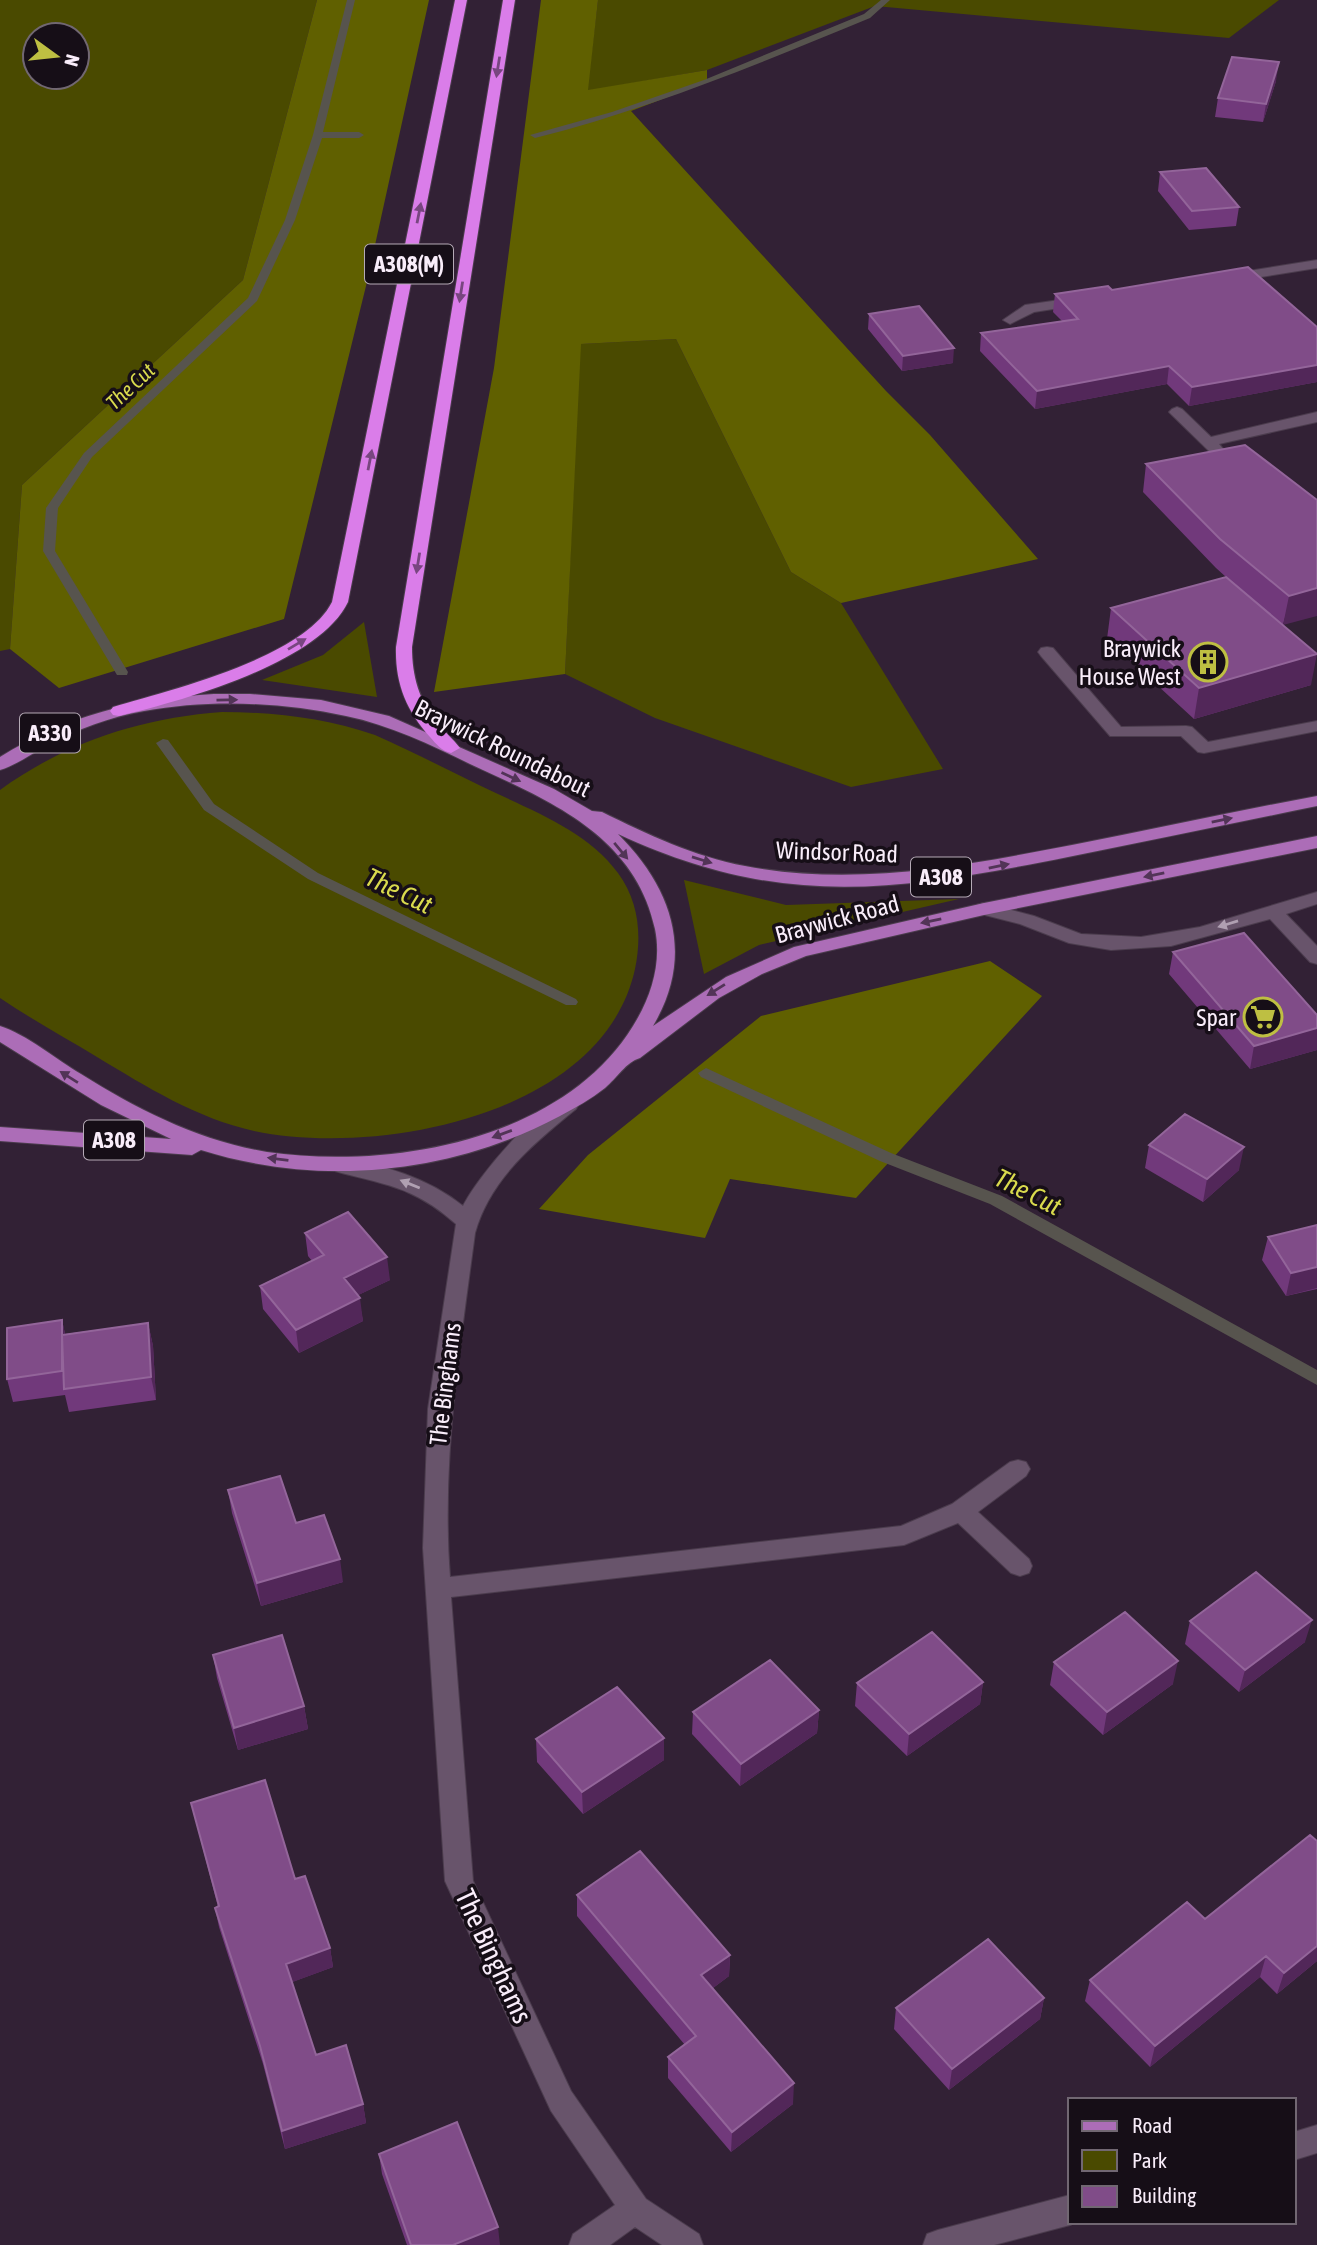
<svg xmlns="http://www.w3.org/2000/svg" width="1317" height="2245" font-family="'Asap Condensed',sans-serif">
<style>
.green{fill:#4a4a00;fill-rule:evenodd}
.forest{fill:#606000}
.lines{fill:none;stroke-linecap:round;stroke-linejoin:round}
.stream{fill:#57544e;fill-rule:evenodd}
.minor-casing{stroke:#4b3c4d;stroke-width:2}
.major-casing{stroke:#4b3c4d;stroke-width:2}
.highway-casing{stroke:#4b3c4d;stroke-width:2}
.minor{fill:#68546b;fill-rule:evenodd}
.major{fill:#ac6db7;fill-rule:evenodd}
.highway{fill:#da7de9;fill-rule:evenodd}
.wall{fill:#71397b}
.shaded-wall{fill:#522759}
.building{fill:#804c88;stroke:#93659a;stroke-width:2}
.oneway{fill:#784680}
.oneway2{fill:#523457}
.oneway3{fill:#b0a0b2}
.labels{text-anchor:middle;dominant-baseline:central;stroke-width:7;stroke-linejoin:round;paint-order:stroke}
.far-water-label{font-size:21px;font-style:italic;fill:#d9da4d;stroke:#160e17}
.shield{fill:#160e17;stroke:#b5aab6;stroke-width:2}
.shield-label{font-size:23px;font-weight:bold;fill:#f9edfa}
.poi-label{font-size:24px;fill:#f9edfa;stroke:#160e17;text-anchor:end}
.street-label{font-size:24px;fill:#f9edfa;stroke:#160e17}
.water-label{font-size:26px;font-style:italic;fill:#d9da4d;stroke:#160e17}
.near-street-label{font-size:28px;fill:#f9edfa;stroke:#160e17}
</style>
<rect width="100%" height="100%" fill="#322135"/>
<path class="green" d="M 0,0 L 317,0 L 243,280 L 22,485 L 10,649 L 0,651 ZM 35,35 L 77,35 L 77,77 L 35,77 Z
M 598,0 L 1279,0 L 1229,38 L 875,6 L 707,70 L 587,91 Z
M 676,339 L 791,572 L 841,603 L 943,769 L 851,787 L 655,718 L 565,674 L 580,344 Z
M 364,622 L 377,697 L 262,680 L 323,655 Z
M 222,712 C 275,712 325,718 375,735 C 411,751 446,769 481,786 C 528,809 587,830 618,873 C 639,902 642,935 635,969 C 603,1116 377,1157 254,1131 C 196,1118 147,1087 97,1057 C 64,1037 31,1019 0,998 L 0,790 C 66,742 141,718 222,712 Z
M 684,880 L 786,905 L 959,899 L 759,945 L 704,974 Z"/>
<path class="forest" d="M 317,0 L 429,0 L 366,286 L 284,619 L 59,688 L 10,649 L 22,485 L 243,280 Z
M 541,0 L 598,0 L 588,90 L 707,70 L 707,82 L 631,111 L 886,391 L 930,435 L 1038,559 L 841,603 L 791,572 L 676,339 L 581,344 L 565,674 L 434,692 L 494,368 Z
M 990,961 L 1042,996 L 856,1198 L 730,1179 L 705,1238 L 539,1209 L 588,1155 L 761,1016 Z"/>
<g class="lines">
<path class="stream" d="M 347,0 L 355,0 L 323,132 L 359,132 L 364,135 L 359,138 L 322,138 L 295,220 L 257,301 L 92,457 L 58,508 L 55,551 L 128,672 L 127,675 L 117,675 L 43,551 L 46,508 L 84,453 L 248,298 L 285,220 L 313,135 Z
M 881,0 L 890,0 L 870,18 C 758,64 653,108 535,138 L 530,135 L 612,112 L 704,80 L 864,14 Z
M 163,739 L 168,740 L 214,804 L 318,873 L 576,999 L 578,1002 L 576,1005 L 566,1005 L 308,879 L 204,810 L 156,743 Z
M 706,1068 L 891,1153 L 1002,1196 L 1317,1370 L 1317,1385 L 990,1204 L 880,1161 L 701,1077 L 698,1073 Z"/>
<defs>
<path id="minor" d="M 1317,260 L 1317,268 L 1229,282 L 1222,278 L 1229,274 Z
M 1080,297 L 1087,301 L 1085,304 L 1034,312 L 1010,324 L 1003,320 L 1025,305 Z
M 1177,407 L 1182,409 L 1211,437 L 1317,412 L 1317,422 L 1219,444 L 1224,450 L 1216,455 L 1211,453 L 1172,415 L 1169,412 L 1172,409 Z
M 1047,647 L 1053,648 L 1121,727 L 1186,726 L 1192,727 L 1208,742 L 1317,721 L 1317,731 L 1204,753 L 1198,752 L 1181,736 L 1110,736 L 1041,656 L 1038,652 L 1041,648 Z
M 1317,892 L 1317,904 L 1286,914 L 1317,946 L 1317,964 L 1310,962 L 1270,919 L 1171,946 L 1111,950 L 1069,943 L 1020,924 L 977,913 L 974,909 L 977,905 L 984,903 L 1034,916 L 1081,934 L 1141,937 L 1200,927 Z
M 569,1097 L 576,1099 L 579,1104 L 576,1109 C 534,1143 490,1179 475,1233 C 460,1347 441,1462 450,1577 L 901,1526 L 952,1504 L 1010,1462 L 1018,1460 L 1026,1462 L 1030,1469 L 1026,1476 L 978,1512 L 1029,1559 L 1032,1566 L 1029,1573 L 1020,1576 L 1011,1573 L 958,1523 L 904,1545 L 451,1597 L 473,1881 L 571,2091 L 646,2199 L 699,2234 L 703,2245 L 662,2245 L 635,2227 L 610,2245 L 569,2245 L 573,2234 L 615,2205 L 551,2111 L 445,1881 L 423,1548 L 428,1409 L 456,1224 C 412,1185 384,1185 331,1170 L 328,1165 L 331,1160 L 339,1158 C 383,1165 427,1177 463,1206 C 478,1176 537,1106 569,1097 Z
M 1317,2125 L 1317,2153 L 1294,2160 L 1294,2132 Z
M 1070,2195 L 1070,2222 L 1076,2222 L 1070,2225 L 994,2245 L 923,2245 L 927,2234 L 938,2230 Z"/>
<path id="major" d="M 214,694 L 250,694 L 321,700 L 389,716 L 554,789 L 592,811 L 602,812 C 647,834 695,857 745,866 C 857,887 962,866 1072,845 C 1154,829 1235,811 1317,796 L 1317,806 C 1234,823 1151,840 1068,857 C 897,891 782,910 618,834 C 673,889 695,955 653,1026 L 726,977 L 794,947 L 984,903 L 1317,836 L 1317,848 L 984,915 L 806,956 L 762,974 L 719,998 L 640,1058 C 626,1062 617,1078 605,1088 C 591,1099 575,1108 560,1116 C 450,1175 319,1187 201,1150 L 192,1155 L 0,1141 L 0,1127 L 171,1139 L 101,1105 L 0,1042 L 0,1026 C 26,1034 57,1060 81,1074 C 138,1110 200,1141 267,1152 C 391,1170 563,1140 633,1026 C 651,997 662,963 655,929 C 635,835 548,800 470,764 C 431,745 390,725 346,716 C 281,702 210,699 144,711 C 110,717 78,729 48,745 C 32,753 17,765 0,770 L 0,757 C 66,716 136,698 214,694 Z"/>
<path id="highway" d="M 455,0 L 467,0 L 348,602 C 319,663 182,701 119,716 L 113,715 L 110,711 L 113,707 C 170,690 304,658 332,602 Z
M 503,0 L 515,0 L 412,647 C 412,676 419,701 438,724 C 445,732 453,739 460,748 L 451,753 C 442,751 436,744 430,737 C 406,710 395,683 396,647 Z"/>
</defs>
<use href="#minor" class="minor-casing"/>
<use href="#major" class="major-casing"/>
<use href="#highway" class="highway-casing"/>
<use href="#minor" class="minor"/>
<use href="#major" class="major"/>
<use href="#highway" class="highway"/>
</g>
<path class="wall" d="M 1276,81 L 1263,122 L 1215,117 L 1218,98 Z
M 1160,172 L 1239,207 L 1236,226 L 1189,230 L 1158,191 Z
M 1112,290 L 1317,327 L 1317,382 L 1189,406 L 1167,384 L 1035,409 L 980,351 L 981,333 L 1062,321 L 1053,312 L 1055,294 Z
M 869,314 L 953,363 L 902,371 L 868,329 Z
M 1146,464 L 1317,500 L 1283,625 L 1311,685 L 1194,719 L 1107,639 L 1111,608 L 1226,577 L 1216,568 L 1143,492 Z
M 1173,952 L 1317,1028 L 1317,1050 L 1250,1069 L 1169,974 Z
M 1149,1145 L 1239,1170 L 1203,1202 L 1145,1168 Z
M 1317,1225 L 1317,1289 L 1286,1296 L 1262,1260 L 1268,1237 Z
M 305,1233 L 390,1280 L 358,1295 L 363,1321 L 299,1353 L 263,1309 L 260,1286 L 312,1261 L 308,1256 Z
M 62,1320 L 65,1334 L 148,1323 L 153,1346 L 156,1400 L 69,1412 L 65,1395 L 13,1402 L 7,1379 Z
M 228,1490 L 296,1523 L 343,1582 L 261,1606 L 232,1513 Z
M 1190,1621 L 1305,1642 L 1239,1692 L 1185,1644 Z
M 213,1655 L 304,1706 L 308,1729 L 238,1750 L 217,1678 Z
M 1054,1662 L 1173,1684 L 1103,1735 L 1050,1685 Z
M 983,1682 L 980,1704 L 907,1756 L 855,1706 L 857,1683 Z
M 819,1710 L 817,1733 L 740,1786 L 692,1734 L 693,1712 Z
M 536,1739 L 664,1760 L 583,1814 L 537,1762 Z
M 191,1803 L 295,1879 L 330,1948 L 333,1967 L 292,1982 L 316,2055 L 363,2104 L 366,2123 L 285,2149 L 263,2064 L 219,1927 L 215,1908 L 218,1907 Z
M 1317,1841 L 1317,1961 L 1277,1994 L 1260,1977 L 1150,2067 L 1085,2001 L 1090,1980 L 1205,1919 Z
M 577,1895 L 730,1955 L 729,1976 L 713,1988 L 793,2104 L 731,2152 L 668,2078 L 668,2057 L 685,2045 L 577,1916 Z
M 1044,1998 L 1040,2019 L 949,2090 L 894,2029 L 896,2008 Z
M 379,2154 L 500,2245 L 407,2245 L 382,2174 Z"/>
<path class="shaded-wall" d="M 1279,62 L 1276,81 L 1263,122 L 1266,104 Z
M 954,348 L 953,363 L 902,371 L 903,356 Z
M 1317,365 L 1317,382 L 1189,406 L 1192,387 Z
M 1169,366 L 1167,384 L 1035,409 L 1037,391 Z
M 1317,588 L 1317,616 L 1283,625 L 1289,596 Z
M 1317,654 L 1311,685 L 1194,719 L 1199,688 Z
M 1317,1028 L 1317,1050 L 1250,1069 L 1254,1046 Z
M 1244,1147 L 1239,1170 L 1203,1202 L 1207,1179 Z
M 387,1257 L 390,1280 L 346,1301 L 344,1278 Z
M 1317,1267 L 1317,1288 L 1286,1296 L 1291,1273 Z
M 360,1298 L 363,1321 L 299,1353 L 296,1330 Z
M 62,1320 L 67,1343 L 66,1389 L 62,1371 Z
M 148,1323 L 153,1346 L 156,1400 L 151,1377 Z
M 340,1559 L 343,1582 L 261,1606 L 257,1583 Z
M 1312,1620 L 1305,1642 L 1239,1692 L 1245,1670 Z
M 1178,1661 L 1173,1684 L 1103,1735 L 1107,1712 Z
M 983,1682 L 980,1704 L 907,1756 L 909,1734 Z
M 304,1706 L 308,1729 L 238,1750 L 234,1728 Z
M 819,1710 L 817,1733 L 740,1786 L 741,1764 Z
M 664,1738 L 664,1760 L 583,1814 L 582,1792 Z
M 1317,1946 L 1317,1961 L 1277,1994 L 1284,1973 Z
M 330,1948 L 333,1967 L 290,1983 L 286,1964 Z
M 730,1955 L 729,1976 L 701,1997 L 701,1975 Z
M 1266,1956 L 1260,1977 L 1150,2067 L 1155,2046 Z
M 1044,1998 L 1040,2019 L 949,2090 L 952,2069 Z
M 794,2083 L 793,2104 L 731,2152 L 732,2132 Z
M 363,2104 L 366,2123 L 285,2149 L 282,2131 Z
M 498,2227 L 500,2245 L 453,2245 Z"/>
<path class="building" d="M 1232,57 L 1279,62 L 1266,104 L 1218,98 Z
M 1206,168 L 1239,207 L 1192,211 L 1160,172 Z
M 1248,267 L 1317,327 L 1317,365 L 1192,387 L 1169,366 L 1037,391 L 981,333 L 1078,319 L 1055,294 L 1108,286 L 1112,290 Z
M 919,306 L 954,348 L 903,356 L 869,314 Z
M 1245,445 L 1317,500 L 1317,588 L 1289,596 L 1220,539 L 1146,464 Z
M 1226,577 L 1317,654 L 1199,688 L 1111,608 Z
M 1244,933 L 1317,1015 L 1317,1028 L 1254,1046 L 1173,952 Z
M 1185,1114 L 1244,1147 L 1207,1179 L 1149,1145 Z
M 348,1212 L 387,1257 L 344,1278 L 360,1298 L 296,1330 L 260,1286 L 324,1255 L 305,1233 Z
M 1317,1225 L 1317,1267 L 1291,1273 L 1268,1237 Z
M 62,1320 L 62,1371 L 7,1379 L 7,1328 Z
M 148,1323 L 151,1377 L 64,1389 L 62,1335 Z
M 280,1476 L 296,1523 L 324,1515 L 340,1559 L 257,1583 L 228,1490 Z
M 1256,1572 L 1312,1620 L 1245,1670 L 1190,1621 Z
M 1125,1612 L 1178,1661 L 1107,1712 L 1054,1662 Z
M 932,1632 L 983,1682 L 909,1734 L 857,1683 Z
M 282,1635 L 304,1706 L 234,1728 L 213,1655 Z
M 770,1660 L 819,1710 L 741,1764 L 693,1712 Z
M 617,1687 L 664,1738 L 582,1792 L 536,1739 Z
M 265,1780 L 295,1879 L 305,1876 L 330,1948 L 286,1964 L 316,2055 L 346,2045 L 363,2104 L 282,2131 L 260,2046 L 215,1908 L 219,1906 L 191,1803 Z
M 1310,1835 L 1317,1841 L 1317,1946 L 1284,1973 L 1266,1956 L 1155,2046 L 1090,1980 L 1187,1902 L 1205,1919 Z
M 640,1851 L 730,1955 L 701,1975 L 794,2083 L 732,2132 L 668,2057 L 696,2036 L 577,1895 Z
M 988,1939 L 1044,1998 L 952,2069 L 896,2008 Z
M 457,2122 L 498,2227 L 453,2245 L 411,2245 L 379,2154 Z"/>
<defs><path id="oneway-solid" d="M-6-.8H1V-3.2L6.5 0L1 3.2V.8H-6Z" transform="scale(1.75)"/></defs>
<g class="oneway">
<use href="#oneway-solid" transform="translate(498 67) rotate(99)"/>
<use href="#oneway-solid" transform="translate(419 213) rotate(-79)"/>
<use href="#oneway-solid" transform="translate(461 292) rotate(99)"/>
<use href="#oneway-solid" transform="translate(370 460) rotate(-79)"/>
<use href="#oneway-solid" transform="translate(418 563) rotate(99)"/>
<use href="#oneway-solid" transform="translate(297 644) rotate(-31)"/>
</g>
<g class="oneway2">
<use href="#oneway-solid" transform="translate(227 700) rotate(-1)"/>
<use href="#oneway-solid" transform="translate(511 777) rotate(25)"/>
<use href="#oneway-solid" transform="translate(1222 820) rotate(-11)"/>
<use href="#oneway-solid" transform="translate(621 851) rotate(50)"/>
<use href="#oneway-solid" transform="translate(702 860) rotate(17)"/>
<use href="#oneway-solid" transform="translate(999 866) rotate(-12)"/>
<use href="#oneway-solid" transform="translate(1154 875) rotate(168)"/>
<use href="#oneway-solid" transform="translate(931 921) rotate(168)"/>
<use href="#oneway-solid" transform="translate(716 990) rotate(148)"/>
<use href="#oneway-solid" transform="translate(69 1077) rotate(-148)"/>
<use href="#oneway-solid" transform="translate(502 1134) rotate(160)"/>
<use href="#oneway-solid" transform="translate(278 1159) rotate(-173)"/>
</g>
<g class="oneway3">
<use href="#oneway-solid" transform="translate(1228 924) rotate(163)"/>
<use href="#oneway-solid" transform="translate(410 1184) rotate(-158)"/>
</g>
<defs>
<symbol id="building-ring" viewBox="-11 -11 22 22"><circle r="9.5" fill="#160e17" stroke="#bebf42" stroke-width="1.5"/><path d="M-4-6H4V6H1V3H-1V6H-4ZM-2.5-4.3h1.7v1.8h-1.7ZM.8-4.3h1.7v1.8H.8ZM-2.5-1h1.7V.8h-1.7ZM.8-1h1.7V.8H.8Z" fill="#bebf42"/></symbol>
<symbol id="supermarket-ring" viewBox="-11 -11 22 22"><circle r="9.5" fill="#160e17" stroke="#bebf42" stroke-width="1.5"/><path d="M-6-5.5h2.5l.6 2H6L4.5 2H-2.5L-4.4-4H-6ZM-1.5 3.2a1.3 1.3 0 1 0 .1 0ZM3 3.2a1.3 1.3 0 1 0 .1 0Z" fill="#bebf42"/></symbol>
</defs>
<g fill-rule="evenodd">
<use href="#building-ring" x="1186" y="640" width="44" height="44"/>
<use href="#supermarket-ring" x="1241" y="995" width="44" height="44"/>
</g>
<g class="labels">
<g class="far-water-label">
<text transform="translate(130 386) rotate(-43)">The Cut</text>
</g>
<g class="shield">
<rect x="365" y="244.5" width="88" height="39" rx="5"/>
<rect x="20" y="713.5" width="60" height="39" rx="5"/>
<rect x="911" y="857.5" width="60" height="39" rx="5"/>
<rect x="84" y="1120.5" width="60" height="39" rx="5"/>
</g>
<g class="shield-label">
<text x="409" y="264">A308(M)</text>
<text x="50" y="733">A330</text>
<text x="941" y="877">A308</text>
<text x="114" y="1140">A308</text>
</g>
<g class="poi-label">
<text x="1181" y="648">Braywick<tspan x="1181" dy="28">House West</tspan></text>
<text x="1236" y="1017">Spar</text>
</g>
<g class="street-label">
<text transform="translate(503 748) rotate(26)">Braywick Roundabout</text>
<text transform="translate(837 852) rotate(2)">Windsor Road</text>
<text transform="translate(837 919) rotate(-15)">Braywick Road</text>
<text transform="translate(445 1384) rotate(-83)">The Binghams</text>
</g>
<g class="water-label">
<text transform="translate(399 891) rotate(26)">The Cut</text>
<text transform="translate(1028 1192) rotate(27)">The Cut</text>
</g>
<g class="near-street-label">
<text transform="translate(494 1956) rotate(65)">The Binghams</text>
</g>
</g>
<rect x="1068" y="2098" width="228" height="126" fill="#160e17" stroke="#716772" stroke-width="2"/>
<rect x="1082" y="2121" width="35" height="10" fill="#ac6db7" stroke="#716772" stroke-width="2"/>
<text x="1132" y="2133" font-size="21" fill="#f9edfa">Road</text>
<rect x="1082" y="2150" width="35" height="21" fill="#4a4a00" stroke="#716772" stroke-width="2"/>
<text x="1132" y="2168" font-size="21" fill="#f9edfa">Park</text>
<rect x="1082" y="2186" width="35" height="21" fill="#804c88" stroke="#716772" stroke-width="2"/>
<text x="1132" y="2203" font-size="21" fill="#f9edfa">Building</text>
<g transform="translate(56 56) rotate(105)"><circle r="33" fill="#160e17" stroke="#716772" stroke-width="2"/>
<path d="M0-5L12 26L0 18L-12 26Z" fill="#bebf42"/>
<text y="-10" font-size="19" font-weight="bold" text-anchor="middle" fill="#f9edfa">N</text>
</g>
</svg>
